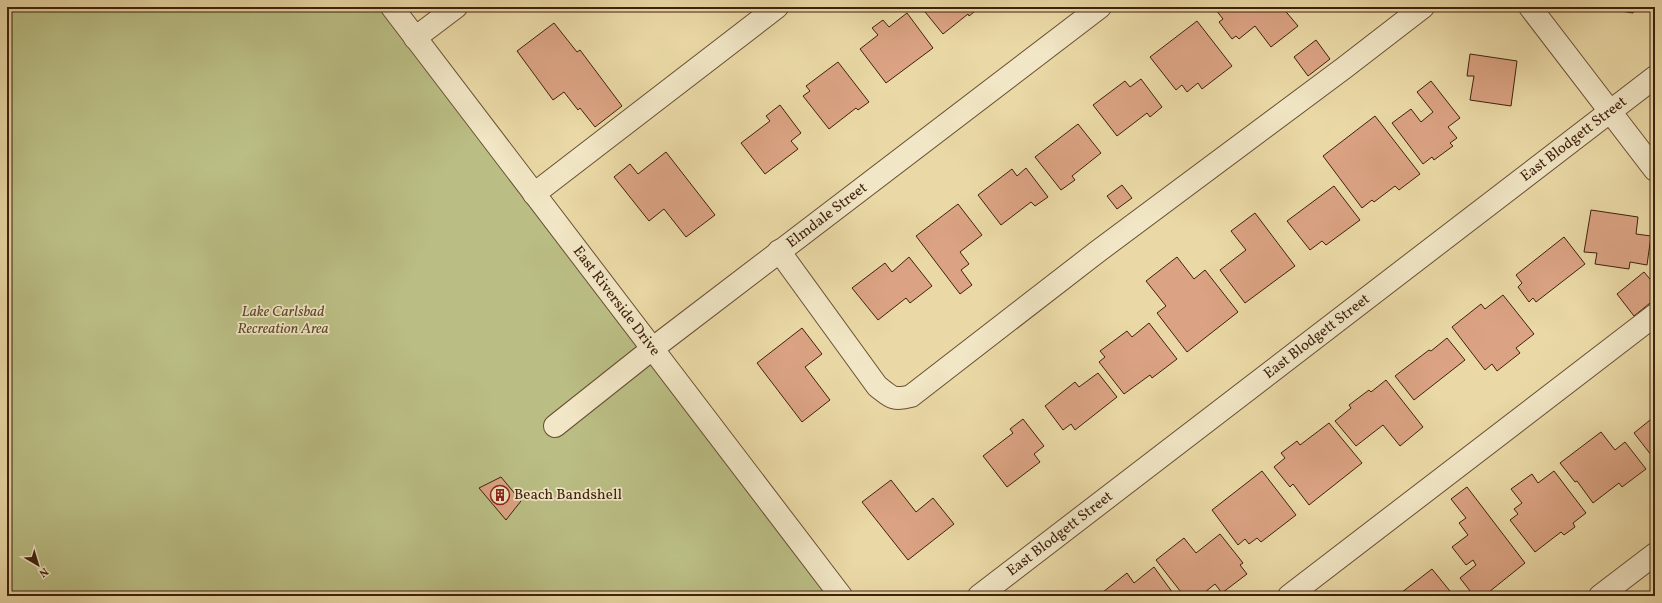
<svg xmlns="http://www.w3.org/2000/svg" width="1662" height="603" font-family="Vollkorn,serif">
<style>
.green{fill:#babe84;stroke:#7c7048}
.building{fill:#dba383;stroke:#3f210d}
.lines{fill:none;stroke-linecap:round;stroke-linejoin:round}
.minor-casing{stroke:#6a4f33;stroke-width:24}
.minor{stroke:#f1e6c5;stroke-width:22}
.labels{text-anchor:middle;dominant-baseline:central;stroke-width:3.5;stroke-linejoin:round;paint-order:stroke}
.street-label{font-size:15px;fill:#3f210d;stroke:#f1e6c5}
.park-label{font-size:15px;font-style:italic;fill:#5e482b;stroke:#f1e6c5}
.poi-label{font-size:15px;fill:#3f210d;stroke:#f1e6c5;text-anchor:start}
</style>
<rect width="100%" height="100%" fill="#ead9a6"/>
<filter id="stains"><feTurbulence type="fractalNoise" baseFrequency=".005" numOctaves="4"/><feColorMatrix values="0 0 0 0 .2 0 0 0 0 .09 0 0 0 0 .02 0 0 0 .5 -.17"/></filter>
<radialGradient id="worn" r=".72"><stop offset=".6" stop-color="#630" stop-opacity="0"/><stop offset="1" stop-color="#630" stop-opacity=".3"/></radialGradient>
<path class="green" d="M 7,7 L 392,7 L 841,596 L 7,596 Z"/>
<path class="building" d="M 921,7 L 978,7 L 979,8 L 969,16 L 968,14 L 943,34 Z
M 1220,7 L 1282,7 L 1298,26 L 1271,47 L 1255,26 L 1239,39 L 1236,36 L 1232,39 L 1219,22 L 1223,19 L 1216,10 Z
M 1597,7 L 1634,7 L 1633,13 Z
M 907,13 L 933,48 L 886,83 L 860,49 L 878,35 L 872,28 L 883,20 L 889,27 Z
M 1197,21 L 1232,66 L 1202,89 L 1198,83 L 1187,92 L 1182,85 L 1176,90 L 1150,57 Z
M 554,23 L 577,52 L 580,50 L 622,106 L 595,127 L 580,108 L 578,110 L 564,92 L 553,100 L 517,51 Z
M 1316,40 L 1330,59 L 1308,76 L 1294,57 Z
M 1470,54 L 1517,61 L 1511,106 L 1470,100 L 1474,76 L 1467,76 Z
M 838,62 L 869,102 L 858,110 L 856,108 L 829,129 L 803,96 L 810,91 L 806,86 Z
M 1141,79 L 1162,107 L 1150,117 L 1147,113 L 1117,136 L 1093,105 L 1125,81 L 1130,87 Z
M 1431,81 L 1460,118 L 1448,127 L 1457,138 L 1450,143 L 1453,146 L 1434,160 L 1432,157 L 1423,164 L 1392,123 L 1411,109 L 1421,122 L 1433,112 L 1417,92 Z
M 780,105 L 801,133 L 791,141 L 798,149 L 765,174 L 741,143 L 770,121 L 766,116 Z
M 1375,116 L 1420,174 L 1399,190 L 1395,186 L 1374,202 L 1372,200 L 1362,208 L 1323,156 Z
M 1078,124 L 1101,153 L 1072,176 L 1075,180 L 1061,190 L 1035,157 Z
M 666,152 L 715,215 L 686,237 L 664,209 L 649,221 L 614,177 L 630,164 L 638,174 Z
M 1026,168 L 1048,197 L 1035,206 L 1031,202 L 1001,225 L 978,195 L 1012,169 L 1017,176 Z
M 1122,185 L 1132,198 L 1117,209 L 1107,196 Z
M 1334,186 L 1360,220 L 1326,245 L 1322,241 L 1310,250 L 1287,221 Z
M 958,204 L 982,235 L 960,252 L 969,264 L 961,270 L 972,285 L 960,294 L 916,236 Z
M 1591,210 L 1638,217 L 1636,234 L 1651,236 L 1647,265 L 1630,262 L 1629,269 L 1595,264 L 1597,253 L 1584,252 Z
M 1255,213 L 1295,266 L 1245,303 L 1220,270 L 1246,250 L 1231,231 Z
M 1564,237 L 1585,264 L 1536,302 L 1533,298 L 1529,302 L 1518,287 L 1522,283 L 1516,275 Z
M 909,257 L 932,286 L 910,303 L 906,298 L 878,320 L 852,288 L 885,263 L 892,272 Z
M 1177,257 L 1194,279 L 1205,270 L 1238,312 L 1187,352 L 1157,313 L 1166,306 L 1146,281 Z
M 1644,272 L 1655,285 L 1655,299 L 1634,316 L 1617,294 Z
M 1503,295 L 1534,334 L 1516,348 L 1520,353 L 1497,371 L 1492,364 L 1485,370 L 1452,327 L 1481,304 L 1485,309 Z
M 1149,323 L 1177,359 L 1152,378 L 1150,375 L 1124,394 L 1099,362 L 1105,357 L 1100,351 L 1127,331 L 1132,337 Z
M 802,328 L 822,354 L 805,367 L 830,400 L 802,422 L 757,363 Z
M 1447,338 L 1465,360 L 1414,400 L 1395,376 L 1429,350 L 1431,351 Z
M 1098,373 L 1117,397 L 1075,430 L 1071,424 L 1063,430 L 1045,406 L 1075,382 L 1079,387 Z
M 1386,380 L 1423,427 L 1400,446 L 1383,425 L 1356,446 L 1335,421 L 1351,408 L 1349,405 L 1369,390 L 1371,392 Z
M 1655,416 L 1655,460 L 1634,433 Z
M 1023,419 L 1044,446 L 1034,454 L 1040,462 L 1007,487 L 983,456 L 1013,433 L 1010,429 Z
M 1329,423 L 1362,463 L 1309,505 L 1293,484 L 1290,487 L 1274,467 L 1285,458 L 1281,453 L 1297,441 L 1300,445 Z
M 1601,432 L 1615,450 L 1625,442 L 1646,469 L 1622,487 L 1619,483 L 1593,503 L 1577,481 L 1575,482 L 1560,463 Z
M 1262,471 L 1296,515 L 1261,542 L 1257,538 L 1249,544 L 1245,539 L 1238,545 L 1212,510 Z
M 1554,471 L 1586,513 L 1573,523 L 1575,527 L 1564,535 L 1561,532 L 1535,552 L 1510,520 L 1518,514 L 1514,509 L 1522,503 L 1511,489 L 1532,474 L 1538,483 Z
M 501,477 L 521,501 L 506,520 L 479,488 Z
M 891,480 L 916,512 L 933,498 L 954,524 L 908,560 L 862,502 Z
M 1467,487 L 1525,563 L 1484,596 L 1474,596 L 1460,578 L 1476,565 L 1473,560 L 1466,565 L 1452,547 L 1468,535 L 1459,523 L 1466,518 L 1451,499 Z
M 1220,534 L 1243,563 L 1240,565 L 1247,574 L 1222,593 L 1215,584 L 1200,596 L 1184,596 L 1156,560 L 1184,538 L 1196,553 Z
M 1154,567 L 1175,596 L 1098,596 L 1127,573 L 1134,583 Z
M 1432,569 L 1454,596 L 1397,596 Z"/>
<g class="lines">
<defs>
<g id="minor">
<path id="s1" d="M 392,7 L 841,596"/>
<path d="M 1530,7 L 1655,170"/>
<path d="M 415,38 L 456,7"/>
<path d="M 534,194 L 777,7"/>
<path d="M 779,251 L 877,386 C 891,397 893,401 911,396 L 1097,252 L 1344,68 L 1423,7"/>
<path id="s2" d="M 555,426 L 652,349 L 1100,7"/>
<path id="s3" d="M 979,596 L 1655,77"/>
<path d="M 1289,596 L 1655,315"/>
<path d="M 1600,596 L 1655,554"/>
</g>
</defs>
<use href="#minor" class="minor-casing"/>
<use href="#minor" class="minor"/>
</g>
<defs>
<symbol id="building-ring" viewBox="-11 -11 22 22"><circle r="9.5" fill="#f1e6c5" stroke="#8f2418" stroke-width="1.5"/><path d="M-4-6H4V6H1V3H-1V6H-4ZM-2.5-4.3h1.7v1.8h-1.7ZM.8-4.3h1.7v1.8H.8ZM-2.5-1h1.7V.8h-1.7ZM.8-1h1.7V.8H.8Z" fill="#8f2418"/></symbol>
</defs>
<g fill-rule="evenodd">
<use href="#building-ring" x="489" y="484" width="22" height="22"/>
</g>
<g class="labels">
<g class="street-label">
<text stroke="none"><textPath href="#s3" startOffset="750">East Blodgett Street</textPath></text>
<text stroke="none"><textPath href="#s2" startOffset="344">Elmdale Street</textPath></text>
<text stroke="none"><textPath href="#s1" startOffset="370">East Riverside Drive</textPath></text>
<text stroke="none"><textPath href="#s3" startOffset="426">East Blodgett Street</textPath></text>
<text stroke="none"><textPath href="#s3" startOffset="102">East Blodgett Street</textPath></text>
</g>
<g class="park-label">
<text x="283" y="312">Lake Carlsbad<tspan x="283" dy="17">Recreation Area</tspan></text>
</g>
<g class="poi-label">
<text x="514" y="495">Beach Bandshell</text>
</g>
</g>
<rect width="1662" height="603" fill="none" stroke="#ead9a6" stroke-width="24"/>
<rect x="8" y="8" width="1646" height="587" fill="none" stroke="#3f210d" stroke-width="2"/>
<rect x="12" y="12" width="1638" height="579" fill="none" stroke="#3f210d"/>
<g transform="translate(38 565) rotate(142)" stroke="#f1e6c5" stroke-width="3" paint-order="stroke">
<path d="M0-3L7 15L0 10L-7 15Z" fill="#3f210d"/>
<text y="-6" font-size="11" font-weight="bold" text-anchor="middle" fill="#3f210d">N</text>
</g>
<rect width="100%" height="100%" filter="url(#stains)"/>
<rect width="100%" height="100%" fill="url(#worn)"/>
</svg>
